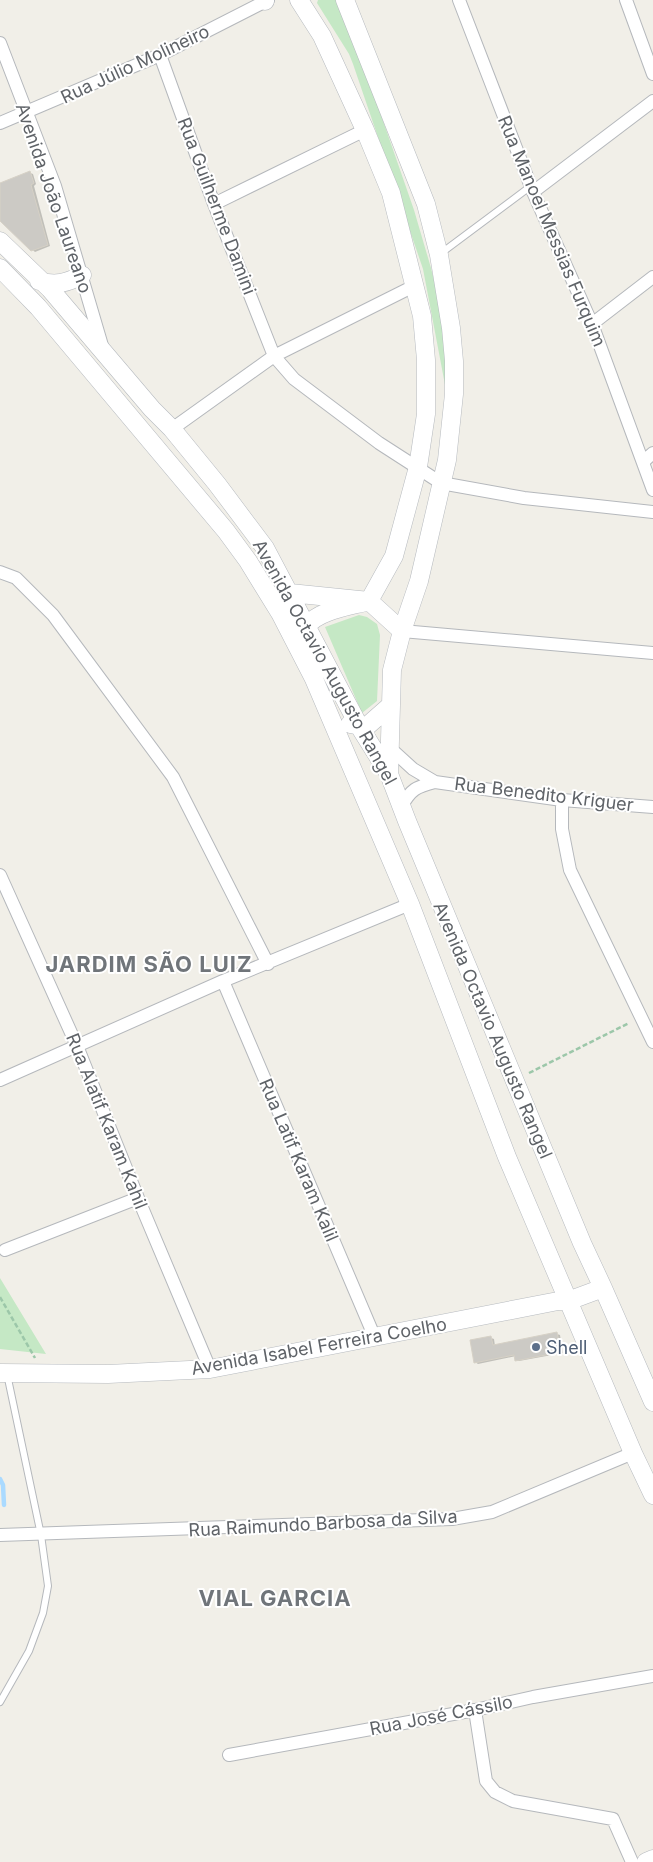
<svg xmlns="http://www.w3.org/2000/svg" width="653" height="1862" font-family="Inter,sans-serif">
<style>
.green{fill:#c5e8c5}
.shadow{fill:#0003}
.lines{fill:none;stroke-linecap:round;stroke-linejoin:round}
.stream{stroke:#aadaff;stroke-width:4.5}
.building{fill:#cccac5;stroke:#d6d1c6}
.lane-casing{stroke:#b5b8bc;stroke-width:8}
.street-casing{stroke:#b5b8bc;stroke-width:14}
.secondary-casing{stroke:#b6babf;stroke-width:19}
.path{stroke:#9cc7a9;stroke-width:2.5;stroke-dasharray:5 2.5;stroke-linecap:butt}
.lane{stroke:#fff;stroke-width:6}
.street{stroke:#fff;stroke-width:12}
.secondary{stroke:#fff;stroke-width:18}
.service-dot{fill:#5c6f8a;stroke:#fff;stroke-width:2}
.labels{text-anchor:middle;dominant-baseline:central;stroke-width:4;stroke-linejoin:round;paint-order:stroke}
.street-label{font-size:18px;fill:#5f6368;stroke:#fff}
.service-label{font-size:18px;fill:#4e5e75;stroke:#fff;text-anchor:start}
.district-label{font-size:22px;font-weight:bold;letter-spacing:1px;fill:#70757a;stroke:#fff}
</style>
<rect width="100%" height="100%" fill="#f1efe8"/>
<path class="green" d="M 318,0 L 336,0 L 364,66 L 414,210 L 431,268 L 439,300 L 445,345 L 446,390 L 423,269 L 353,64 L 349,54 L 317,3 Z
M 359,615 L 367,617 L 377,624 L 380,635 L 377,701 L 362,713 L 325,627 Z
M 0,1278 L 46,1354 L 0,1349 Z"/>
<path class="shadow" d="M 30,173 L 33,174 L 36,184 L 34,186 L 50,246 L 35,252 L 0,219 L 0,184 Z
M 557,1334 L 560,1335 L 563,1353 L 519,1361 L 516,1360 L 516,1356 L 478,1364 L 475,1362 L 491,1338 L 494,1339 L 495,1346 Z"/>
<g class="lines">
<path class="stream" d="M 0,1479 L 3,1485 L 4,1505"/>
</g>
<path class="building" d="M 30,171 L 34,183 L 31,185 L 48,245 L 31,251 L 0,221 L 0,183 Z
M 557,1332 L 561,1352 L 515,1361 L 514,1355 L 474,1363 L 470,1340 L 491,1336 L 493,1345 Z"/>
<g class="lines">
<defs>
<path id="lane" d="M 440,254 L 531,186
M 0,1702 L 29,1651 L 43,1613 L 48,1586 L 41,1535 L 7,1374"/>
<path id="street" d="M 459,0 L 533,192 L 592,324 L 653,490
M 626,0 L 653,74
M 0,43 L 55,186 L 103,349
M 160,55 L 214,204 L 274,356 L 294,379 L 379,443 L 441,483 L 524,498 L 653,512
M 0,123 L 160,55 L 268,0
M 533,192 L 653,101
M 214,204 L 365,130
M 592,324 L 653,277
M 172,429 L 274,356 L 414,286
M 643,462 L 653,453
M 0,572 L 16,578 L 53,615 L 173,777 L 268,964
M 402,631 L 653,653
M 391,749 L 413,769 L 435,782 C 416,787 411,789 401,807
M 435,782 L 562,800 L 653,807
M 562,800 L 562,829 L 570,870 L 653,1042
M 0,875 L 77,1046 L 138,1198 L 210,1369
M 223,981 L 375,1338
M 0,1080 L 223,981 L 410,904
M 5,1250 L 138,1198
M 0,1535 L 452,1519 L 492,1512 L 633,1453
M 475,1710 L 486,1781 L 495,1792 L 513,1801 L 613,1819 L 632,1862
M 229,1755 L 475,1710 L 533,1697 L 653,1676"/>
<path id="secondary" d="M 264,0 L 265,1
M 345,0 L 426,204 L 439,255 L 451,328 L 454,361 L 454,394 L 447,460 L 419,581 L 402,631 L 392,670 L 391,705 L 366,727 L 350,724
M 0,241 L 50,289 L 152,409 L 172,429 L 217,484 L 265,548 L 359,726 L 389,774 L 407,821 L 582,1243 L 603,1288 L 653,1402
M 0,268 L 38,307 L 226,531 L 248,561 L 280,613 L 314,679 L 410,904 L 507,1157 L 633,1453 L 653,1495
M 39,281 C 55,286 67,283 82,275
M 290,593 L 369,601 L 394,556 L 418,467 L 426,414 L 426,360 L 422,316 L 391,193 L 365,130 L 322,36 L 299,0
M 304,637 C 305,634 305,629 307,626 C 318,610 352,606 369,601 L 402,631
M 389,774 L 391,705
M 0,1373 L 108,1374 L 210,1369 L 558,1301 L 568,1301 L 603,1288
M 646,1862 L 653,1859"/>
</defs>
<use href="#lane" class="lane-casing"/>
<use href="#street" class="street-casing"/>
<use href="#secondary" class="secondary-casing"/>
<path class="path" d="M 529,1073 L 629,1023
M 0,1297 L 35,1358"/>
<use href="#lane" class="lane"/>
<use href="#street" class="street"/>
<use href="#secondary" class="secondary"/>
</g>
<circle class="service-dot" cx="536" cy="1347" r="5"/>
<g class="labels">
<g class="street-label">
<text transform="translate(135 64) rotate(-25)">Rua Júlio Molineiro</text>
<text transform="translate(54 198) rotate(71)">Avenida João Laureano</text>
<text transform="translate(217 206) rotate(69)">Rua Guilherme Damini</text>
<text transform="translate(552 231) rotate(67)">Rua Manoel Messias Furquim</text>
<text transform="translate(325 662) rotate(61)">Avenida Octavio Augusto Rangel</text>
<text transform="translate(544 794) rotate(7)">Rua Benedito Kriguer</text>
<text transform="translate(493 1030) rotate(67)">Avenida Octavio Augusto Rangel</text>
<text transform="translate(107 1121) rotate(68)">Rua Alatif Karam Kahil</text>
<text transform="translate(299 1160) rotate(67)">Rua Latif Karam Kalil</text>
<text transform="translate(319 1346) rotate(-10)">Avenida Isabel Ferreira Coelho</text>
<text transform="translate(323 1523) rotate(-3)">Rua Raimundo Barbosa da Silva</text>
<text transform="translate(441 1715) rotate(-11)">Rua José Cássilo</text>
</g>
<g class="service-label">
<text x="546" y="1347">Shell</text>
</g>
<g class="district-label">
<text x="149" y="964">JARDIM SÃO LUIZ</text>
<text x="275" y="1598">VIAL GARCIA</text>
</g>
</g>
</svg>
